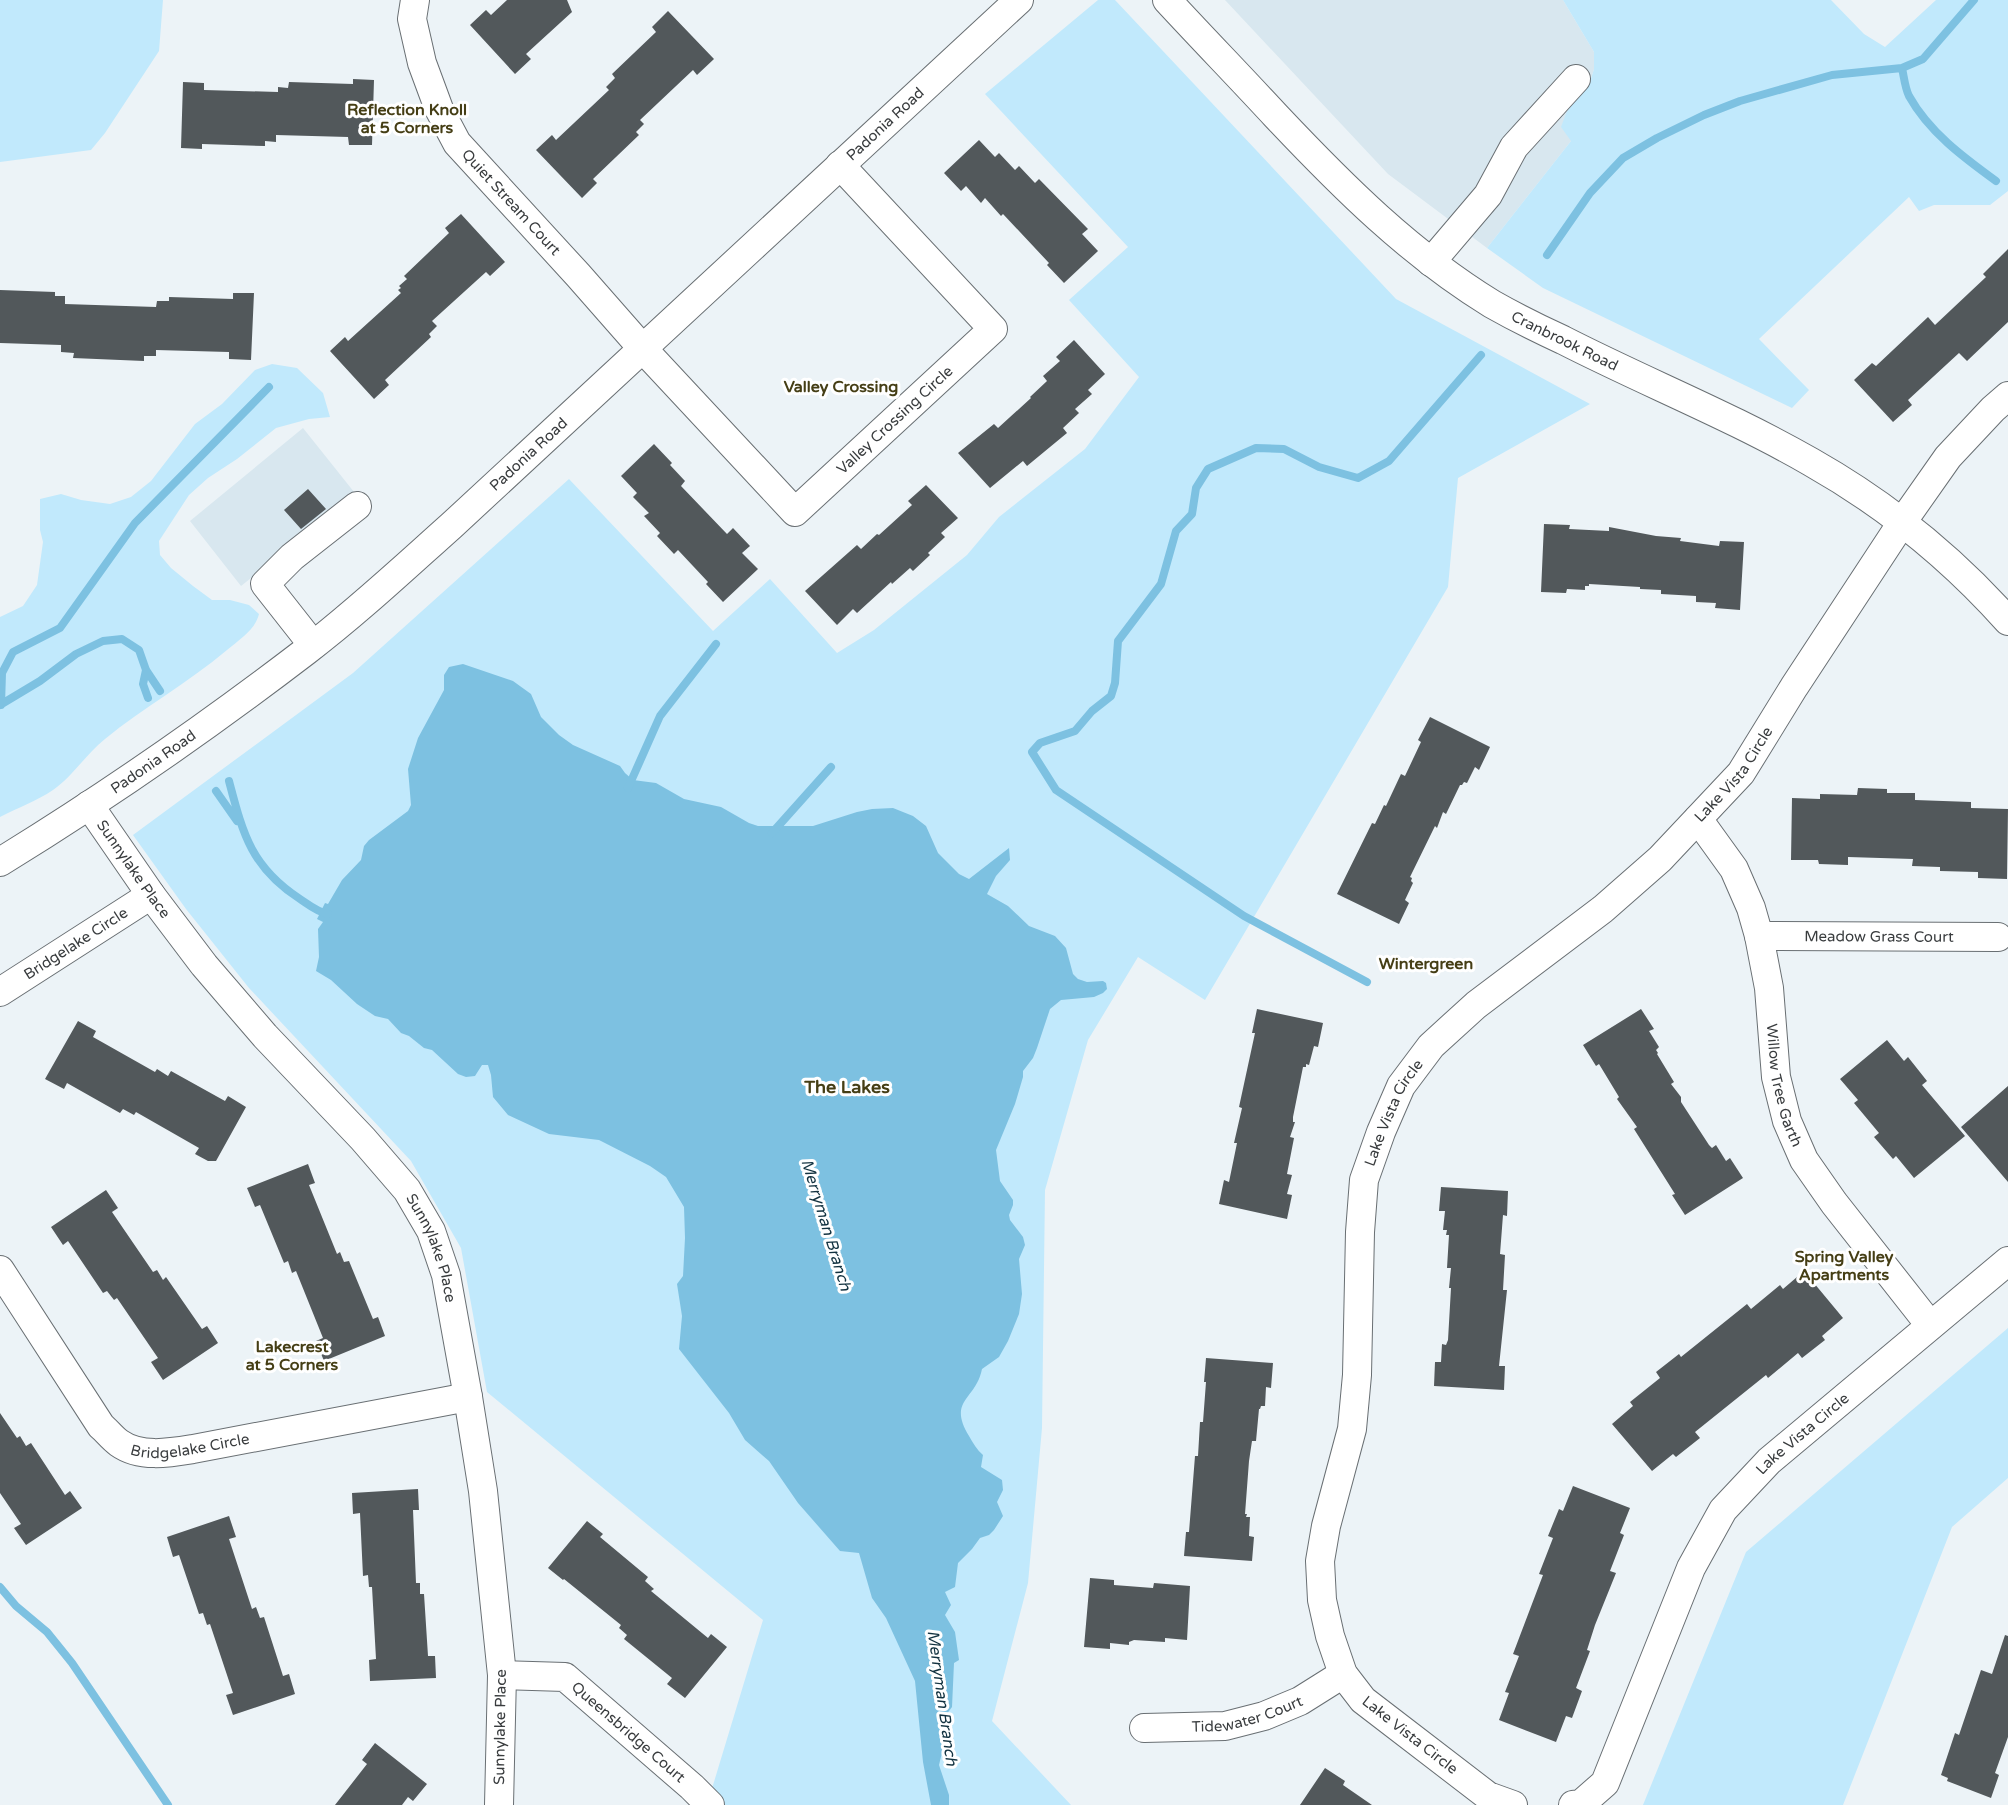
<svg xmlns="http://www.w3.org/2000/svg" width="2008" height="1805" font-family="'Varela Round',sans-serif">
<style>
.built{fill:#d8e7ef}
.green{fill:#c1e9fc}
.water{fill:#7dc1e1}
.lines{fill:none;stroke-linecap:round;stroke-linejoin:round}
.stream{stroke:#7dc1e1;stroke-width:8}
.building{fill:#52585b}
.minor-casing{stroke:#696f73;stroke-width:30}
.minor{stroke:#fff;stroke-width:28}
.labels{text-anchor:middle;dominant-baseline:central;stroke-width:6;stroke-linejoin:round;paint-order:stroke}
.street-label{font-size:15px;fill:#393c3e;stroke:#fff}
.neighbourhood-label{font-size:16px;font-weight:bold;fill:#453e15;stroke:#fff}
.water-label{font-size:16px;font-style:italic;fill:#123240;stroke:#fff}
.quarter-label{font-size:18px;font-weight:bold;fill:#453e15;stroke:#fff}
</style>
<rect width="100%" height="100%" fill="#ecf3f7"/>
<path class="built" d="M 1225,0 L 1563,0 L 1594,52 L 1594,69 L 1589,85 L 1567,111 L 1571,141 L 1487,248 L 1388,174 Z
M 303,428 L 370,512 L 301,569 L 286,550 L 241,586 L 190,521 Z"/>
<path class="green" d="M 0,0 L 163,0 L 159,51 L 105,133 L 91,150 L 0,162 Z
M 1098,0 L 1115,0 L 1396,299 L 1590,404 L 1458,478 L 1448,587 L 1205,1000 L 1138,957 L 1088,1040 L 1045,1190 L 1042,1428 L 1028,1583 L 992,1721 L 1071,1805 L 707,1805 L 763,1620 L 487,1392 L 461,1248 L 411,1161 L 249,988 L 186,909 L 133,835 L 353,673 L 569,479 L 713,631 L 770,579 L 837,653 L 874,630 L 967,555 L 999,517 L 1085,449 L 1139,377 L 1069,300 L 1128,247 L 985,94 Z
M 1563,0 L 1831,0 L 1864,34 L 1885,47 L 1936,0 L 2008,0 L 2008,191 L 1990,205 L 1934,205 L 1919,211 L 1909,197 L 1759,339 L 1809,390 L 1792,408 L 1543,288 L 1487,248 L 1571,141 L 1561,127 L 1567,111 L 1589,85 L 1594,69 L 1594,52 Z
M 272,364 L 297,368 L 323,393 L 330,417 L 309,419 L 276,428 L 237,459 L 208,478 L 189,495 L 159,541 L 160,555 L 171,568 L 193,586 L 212,600 L 230,600 L 249,605 L 259,614 C 255,630 240,639 227,650 C 188,683 144,707 105,739 C 86,754 73,776 53,790 C 37,801 17,808 0,817 L 0,617 L 23,606 L 37,585 L 43,542 L 40,530 L 40,499 L 61,494 L 81,500 L 110,504 L 131,497 L 151,481 L 195,424 L 222,404 L 255,370 Z
M 2008,1328 L 2008,1478 L 1952,1527 L 1843,1805 L 1643,1805 L 1746,1552 Z"/>
<path class="water" d="M 463,664 L 513,681 L 531,694 L 541,717 L 559,735 L 573,745 L 620,766 L 625,773 L 633,780 L 656,783 L 684,799 L 721,807 L 749,823 L 758,826 L 813,826 L 857,812 L 872,809 L 893,808 L 913,816 L 926,826 L 938,853 L 959,874 L 969,879 L 1009,848 L 1010,860 L 996,876 L 987,894 L 1008,906 L 1029,926 L 1055,936 L 1066,948 L 1073,974 L 1078,979 L 1087,982 L 1103,981 L 1106,983 L 1107,989 L 1103,993 L 1094,997 L 1061,1000 L 1050,1009 L 1037,1048 L 1033,1058 L 1023,1071 L 1023,1077 L 1015,1104 L 996,1150 L 1000,1181 L 1013,1200 L 1013,1205 L 1009,1215 L 1010,1220 L 1023,1237 L 1025,1245 L 1019,1259 L 1022,1294 L 1019,1314 L 1008,1341 L 999,1357 L 982,1369 C 976,1400 947,1400 969,1436 C 973,1443 977,1450 983,1455 L 981,1467 L 1002,1480 L 1003,1490 L 997,1502 L 1003,1516 L 994,1530 L 989,1535 L 980,1538 L 972,1549 L 958,1563 L 955,1587 L 945,1592 L 951,1605 L 945,1615 L 955,1632 L 959,1660 L 954,1663 L 952,1707 L 946,1715 L 944,1744 L 939,1765 L 949,1795 L 949,1805 L 931,1805 L 923,1762 L 915,1681 L 886,1618 L 872,1598 L 859,1553 L 840,1551 L 798,1503 L 769,1461 L 745,1440 L 729,1413 L 679,1349 L 682,1316 L 677,1284 L 683,1276 L 685,1238 L 684,1207 L 666,1177 L 650,1166 L 599,1140 L 549,1134 L 508,1115 L 493,1097 L 491,1075 L 488,1065 L 482,1065 L 475,1076 L 466,1077 L 458,1074 L 432,1050 L 424,1048 L 409,1036 L 401,1033 L 388,1019 L 375,1016 L 357,1004 L 331,980 L 316,971 L 319,957 L 318,929 L 323,922 L 317,919 L 325,903 L 328,904 L 342,880 L 361,860 L 364,846 L 369,840 L 408,811 L 411,805 L 408,769 L 418,738 L 444,690 L 444,675 L 449,667 Z"/>
<g class="lines">
<path class="stream" d="M 1902,68 C 1904,77 1905,88 1909,96 C 1929,132 1963,157 1996,181
M 1547,255 L 1590,193 L 1623,158 L 1657,138 L 1704,115 L 1740,101 L 1832,75 L 1902,68 L 1923,59 L 1974,0
M 146,670 L 143,684 L 148,698
M 0,705 L 40,681 L 76,654 L 103,641 L 122,639 L 139,650 L 146,670 L 160,691
M 1,705 L 2,673 L 13,652 L 60,628 L 135,523 L 269,387
M 229,781 C 243,834 251,867 300,899 C 309,905 317,912 328,914
M 628,788 L 660,716 L 716,644
M 216,791 L 237,821
M 772,833 L 831,767
M 1367,982 L 1244,916 L 1056,790 L 1032,752 L 1040,743 L 1075,731 L 1092,711 L 1111,696 L 1115,683 L 1118,641 L 1161,584 L 1176,531 L 1192,514 L 1196,488 L 1208,469 L 1256,448 L 1284,449 L 1319,467 L 1358,478 L 1389,461 L 1481,355
M 0,1587 L 16,1606 L 47,1632 L 72,1663 L 168,1805"/>
</g>
<path class="building" d="M 507,0 L 567,0 L 572,12 L 526,54 L 531,59 L 515,74 L 470,25 L 486,10 L 491,15 Z
M 668,11 L 714,59 L 697,75 L 693,70 L 640,120 L 644,124 L 636,132 L 639,135 L 593,179 L 597,183 L 582,198 L 536,150 L 552,135 L 556,140 L 609,90 L 606,87 L 615,78 L 612,74 L 656,32 L 652,27 Z
M 353,79 L 374,80 L 372,145 L 349,145 L 348,137 L 276,135 L 276,142 L 265,141 L 265,146 L 202,144 L 202,149 L 181,148 L 183,82 L 204,83 L 204,90 L 278,92 L 278,87 L 288,88 L 289,82 L 353,84 Z
M 979,140 L 995,157 L 999,153 L 1015,170 L 1019,166 L 1035,183 L 1039,179 L 1088,229 L 1082,234 L 1098,251 L 1064,283 L 1047,265 L 1049,263 L 1003,214 L 1001,216 L 985,198 L 981,203 L 966,186 L 961,191 L 944,173 Z
M 461,214 L 505,262 L 490,276 L 486,272 L 432,321 L 437,326 L 429,334 L 431,337 L 385,380 L 389,385 L 374,399 L 330,351 L 345,337 L 348,341 L 401,293 L 398,290 L 401,288 L 399,286 L 407,279 L 404,276 L 449,233 L 445,228 Z
M 2008,249 L 2008,322 L 1967,361 L 1959,353 L 1908,400 L 1912,405 L 1893,422 L 1854,380 L 1872,363 L 1876,366 L 1928,317 L 1935,325 L 1986,277 L 1983,274 Z
M 0,290 L 55,292 L 55,296 L 65,296 L 65,304 L 156,307 L 157,301 L 169,301 L 169,297 L 233,299 L 233,293 L 254,293 L 251,360 L 229,359 L 229,352 L 156,350 L 156,356 L 144,356 L 144,361 L 73,358 L 74,353 L 61,352 L 61,345 L 0,343 Z
M 1074,340 L 1105,374 L 1088,390 L 1092,394 L 1075,409 L 1079,413 L 1063,428 L 1067,433 L 1027,466 L 1023,461 L 990,488 L 958,453 L 994,424 L 998,428 L 1031,398 L 1030,397 L 1047,381 L 1043,376 L 1060,361 L 1056,357 Z
M 654,444 L 672,463 L 670,465 L 685,481 L 681,486 L 727,534 L 733,528 L 750,546 L 742,553 L 758,569 L 723,602 L 706,584 L 708,582 L 678,550 L 674,554 L 657,536 L 660,533 L 644,516 L 649,513 L 633,497 L 637,493 L 621,476 Z
M 926,485 L 958,518 L 941,533 L 945,537 L 928,553 L 930,555 L 913,571 L 910,568 L 892,584 L 891,582 L 857,613 L 853,609 L 837,625 L 805,591 L 857,545 L 861,549 L 877,534 L 879,535 L 912,505 L 908,501 Z
M 308,489 L 326,509 L 301,529 L 284,510 Z
M 1544,524 L 1570,525 L 1569,529 L 1609,531 L 1609,527 L 1656,536 L 1681,538 L 1680,541 L 1719,546 L 1720,541 L 1744,542 L 1740,610 L 1715,608 L 1716,603 L 1696,602 L 1696,596 L 1661,594 L 1661,590 L 1640,589 L 1640,587 L 1589,584 L 1589,586 L 1585,586 L 1585,590 L 1567,589 L 1566,593 L 1541,592 Z
M 1430,717 L 1490,747 L 1479,770 L 1475,767 L 1467,783 L 1464,782 L 1462,785 L 1460,785 L 1446,814 L 1443,812 L 1437,828 L 1435,826 L 1410,877 L 1412,878 L 1411,881 L 1413,883 L 1405,900 L 1409,903 L 1399,924 L 1337,894 L 1372,823 L 1375,824 L 1384,805 L 1386,806 L 1401,774 L 1405,776 L 1421,742 L 1418,740 Z
M 1858,788 L 1887,789 L 1887,793 L 1915,793 L 1915,800 L 1971,802 L 1971,808 L 2008,809 L 2007,879 L 1978,878 L 1978,872 L 1940,871 L 1940,867 L 1912,866 L 1913,859 L 1848,857 L 1848,865 L 1819,864 L 1818,860 L 1791,860 L 1792,798 L 1820,799 L 1820,794 L 1857,795 Z
M 1257,1009 L 1323,1023 L 1318,1047 L 1314,1046 L 1309,1065 L 1306,1064 L 1306,1067 L 1303,1067 L 1293,1117 L 1293,1122 L 1295,1122 L 1290,1137 L 1294,1138 L 1287,1174 L 1292,1175 L 1287,1194 L 1292,1195 L 1287,1219 L 1219,1204 L 1224,1180 L 1229,1182 L 1237,1143 L 1234,1143 L 1242,1108 L 1239,1107 L 1255,1033 L 1252,1033 Z
M 1641,1009 L 1654,1029 L 1649,1031 L 1659,1047 L 1656,1050 L 1658,1053 L 1657,1054 L 1674,1082 L 1671,1084 L 1681,1097 L 1681,1102 L 1709,1145 L 1712,1148 L 1716,1145 L 1726,1161 L 1730,1158 L 1743,1178 L 1685,1215 L 1672,1195 L 1675,1194 L 1634,1129 L 1637,1127 L 1617,1099 L 1619,1097 L 1599,1064 L 1596,1066 L 1583,1045 Z
M 78,1021 L 96,1031 L 93,1037 L 155,1072 L 157,1069 L 168,1076 L 171,1071 L 225,1101 L 228,1096 L 246,1107 L 216,1161 L 208,1161 L 195,1154 L 199,1148 L 136,1112 L 134,1115 L 123,1109 L 120,1113 L 67,1083 L 64,1089 L 45,1079 Z
M 1887,1040 L 1904,1061 L 1908,1057 L 1927,1081 L 1922,1085 L 1965,1136 L 1914,1178 L 1896,1156 L 1893,1159 L 1874,1137 L 1879,1133 L 1854,1103 L 1858,1100 L 1840,1079 Z
M 2008,1086 L 2008,1182 L 1961,1127 Z
M 308,1164 L 315,1183 L 309,1185 L 337,1254 L 340,1252 L 344,1262 L 349,1261 L 373,1319 L 378,1317 L 385,1336 L 324,1361 L 316,1341 L 323,1338 L 296,1271 L 292,1273 L 288,1261 L 284,1263 L 260,1205 L 255,1207 L 247,1188 Z
M 1441,1187 L 1508,1191 L 1507,1216 L 1503,1215 L 1500,1254 L 1505,1255 L 1503,1290 L 1507,1290 L 1499,1366 L 1505,1366 L 1504,1390 L 1434,1386 L 1435,1362 L 1441,1362 L 1442,1344 L 1446,1345 L 1448,1340 L 1451,1288 L 1449,1288 L 1451,1268 L 1447,1268 L 1449,1235 L 1446,1235 L 1447,1230 L 1443,1230 L 1445,1211 L 1439,1211 Z
M 106,1190 L 118,1208 L 112,1212 L 153,1272 L 157,1270 L 163,1280 L 166,1277 L 202,1329 L 207,1326 L 218,1343 L 163,1380 L 151,1362 L 158,1358 L 117,1298 L 114,1300 L 107,1291 L 103,1293 L 68,1241 L 63,1245 L 51,1227 Z
M 1804,1271 L 1843,1318 L 1822,1336 L 1825,1340 L 1802,1358 L 1798,1353 L 1768,1378 L 1766,1375 L 1695,1432 L 1700,1438 L 1676,1457 L 1673,1454 L 1652,1471 L 1612,1424 L 1633,1406 L 1630,1402 L 1660,1378 L 1656,1372 L 1679,1354 L 1681,1357 L 1747,1304 L 1751,1309 L 1780,1285 L 1783,1289 Z
M 1206,1358 L 1273,1363 L 1271,1388 L 1266,1387 L 1265,1406 L 1261,1406 L 1260,1409 L 1259,1409 L 1256,1441 L 1252,1441 L 1249,1461 L 1245,1514 L 1247,1514 L 1246,1517 L 1250,1517 L 1249,1536 L 1254,1537 L 1252,1561 L 1184,1556 L 1186,1532 L 1189,1532 L 1195,1456 L 1198,1456 L 1200,1422 L 1203,1422 L 1206,1382 L 1204,1382 Z
M 0,1413 L 17,1438 L 20,1436 L 26,1446 L 31,1443 L 65,1495 L 70,1491 L 82,1508 L 26,1545 L 14,1528 L 21,1524 L 0,1493 Z
M 1573,1486 L 1630,1508 L 1620,1533 L 1624,1535 L 1610,1571 L 1616,1573 L 1595,1625 L 1587,1650 L 1590,1651 L 1576,1688 L 1582,1691 L 1572,1718 L 1566,1716 L 1556,1742 L 1499,1720 L 1509,1693 L 1505,1692 L 1519,1656 L 1513,1654 L 1543,1575 L 1539,1574 L 1553,1538 L 1548,1536 L 1559,1509 L 1563,1511 Z
M 418,1489 L 419,1510 L 413,1510 L 416,1583 L 420,1583 L 420,1594 L 424,1594 L 428,1656 L 435,1656 L 436,1678 L 370,1681 L 369,1660 L 376,1659 L 372,1587 L 369,1587 L 368,1575 L 363,1576 L 360,1513 L 353,1514 L 352,1493 Z
M 229,1516 L 236,1537 L 229,1539 L 252,1609 L 256,1607 L 260,1618 L 264,1617 L 283,1676 L 289,1674 L 295,1694 L 233,1715 L 226,1695 L 233,1693 L 210,1624 L 207,1625 L 203,1613 L 199,1614 L 179,1555 L 173,1557 L 167,1537 Z
M 587,1521 L 603,1534 L 600,1537 L 648,1577 L 645,1581 L 654,1589 L 651,1591 L 708,1638 L 711,1634 L 727,1647 L 685,1698 L 667,1684 L 672,1678 L 624,1639 L 627,1635 L 619,1628 L 621,1625 L 564,1579 L 563,1580 L 548,1568 Z
M 1090,1578 L 1114,1580 L 1114,1585 L 1153,1588 L 1154,1583 L 1190,1586 L 1187,1640 L 1165,1638 L 1165,1642 L 1134,1640 L 1129,1642 L 1129,1645 L 1110,1643 L 1110,1649 L 1084,1647 Z
M 2005,1635 L 2008,1636 L 2008,1737 L 1995,1773 L 1999,1775 L 1991,1798 L 1947,1781 L 1948,1778 L 1941,1775 L 1955,1733 L 1959,1735 L 1981,1670 L 1992,1674 Z
M 375,1743 L 427,1784 L 413,1801 L 408,1797 L 402,1805 L 335,1805 L 367,1764 L 362,1760 Z
M 1325,1768 L 1345,1781 L 1343,1785 L 1372,1805 L 1300,1805 Z"/>
<g class="lines">
<defs>
<g id="minor">
<path id="s1" d="M 415,0 L 412,19 L 422,63 L 439,109 L 457,143 L 578,275 L 643,349 L 795,512 L 993,329 L 840,165"/>
<path id="s2" d="M 1167,0 C 1203,39 1240,77 1276,116 C 1342,186 1409,253 1492,304 C 1515,317 1539,329 1563,340 C 1645,382 1731,416 1811,462 C 1887,505 1950,556 2008,621"/>
<path d="M 1431,262 L 1488,195 L 1514,147 L 1576,79"/>
<path d="M 313,645 L 265,584 L 292,557 L 357,506"/>
<path id="s3" d="M 89,805 L 151,895 L 204,965 L 265,1036 L 363,1139 L 407,1190 L 431,1231 L 446,1275 L 468,1397 L 483,1491 L 502,1675 L 499,1805"/>
<path id="s4" d="M 1698,819 L 1734,869 L 1751,908 L 1759,936 L 1769,988 L 1776,1077 L 1787,1121 L 1804,1160 L 1834,1203 L 1930,1325"/>
<path id="s5" d="M 0,862 C 106,797 208,726 306,651 C 357,612 404,568 451,526 L 1019,0"/>
<path id="s6" d="M 1759,936 L 1998,937"/>
<path id="s7" d="M 0,992 L 151,895"/>
<path id="s8" d="M 0,1270 L 101,1426 C 107,1431 112,1438 119,1443 C 140,1458 169,1453 193,1449 L 468,1397"/>
<path id="s9" d="M 502,1675 L 565,1677 L 692,1787 L 710,1805"/>
<path id="s10" d="M 1144,1728 L 1225,1726 L 1264,1716 L 1300,1701 L 1343,1674"/>
<path id="s11" d="M 1513,1805 L 1488,1796 L 1363,1700 L 1343,1674 L 1330,1636 L 1322,1600 L 1320,1561 L 1326,1526 L 1352,1429 L 1357,1375 L 1360,1232 L 1364,1180 L 1381,1132 L 1401,1086 L 1431,1046 L 1476,1005 L 1603,909 L 1660,859 L 1741,773 L 1794,687 L 1903,521 L 1948,457 L 1993,409 L 2008,396"/>
<path id="s12" d="M 1573,1805 L 1581,1804 L 1605,1783 L 1691,1568 L 1723,1510 L 1769,1461 L 2008,1261"/>
</g>
</defs>
<use href="#minor" class="minor-casing"/>
<use href="#minor" class="minor"/>
</g>
<g class="labels">
<g class="street-label">
<text stroke="none"><textPath href="#s5" startOffset="1155">Padonia Road</textPath></text>
<text stroke="none"><textPath href="#s1" startOffset="232">Quiet Stream Court</textPath></text>
<text stroke="none"><textPath href="#s2" startOffset="528">Cranbrook Road</textPath></text>
<text stroke="none"><textPath href="#s1" startOffset="788">Valley Crossing Circle</textPath></text>
<text stroke="none"><textPath href="#s5" startOffset="669">Padonia Road</textPath></text>
<text stroke="none"><textPath href="#s5" startOffset="183">Padonia Road</textPath></text>
<text stroke="none"><textPath href="#s11" startOffset="1278">Lake Vista Circle</textPath></text>
<text stroke="none"><textPath href="#s3" startOffset="78">Sunnylake Place</textPath></text>
<text stroke="none"><textPath href="#s6" startOffset="120">Meadow Grass Court</textPath></text>
<text stroke="none"><textPath href="#s7" startOffset="90">Bridgelake Circle</textPath></text>
<text stroke="none"><textPath href="#s4" startOffset="285">Willow Tree Garth</textPath></text>
<text stroke="none"><textPath href="#s11" startOffset="792">Lake Vista Circle</textPath></text>
<text stroke="none"><textPath href="#s3" startOffset="564">Sunnylake Place</textPath></text>
<text stroke="none"><textPath href="#s12" startOffset="448">Lake Vista Circle</textPath></text>
<text stroke="none"><textPath href="#s8" startOffset="284">Bridgelake Circle</textPath></text>
<text stroke="none"><textPath href="#s10" startOffset="105">Tidewater Court</textPath></text>
<text transform="translate(500 1727) rotate(-89)">Sunnylake Place</text>
<text stroke="none"><textPath href="#s9" startOffset="147">Queensbridge Court</textPath></text>
<text transform="translate(1410 1735) rotate(38)">Lake Vista Circle</text>
</g>
<g class="neighbourhood-label">
<text x="407" y="110">Reflection Knoll<tspan x="407" dy="18">at 5 Corners</tspan></text>
<text x="841" y="387">Valley Crossing</text>
<text x="1426" y="964">Wintergreen</text>
<text x="1844" y="1257">Spring Valley<tspan x="1844" dy="18">Apartments</tspan></text>
<text x="292" y="1347">Lakecrest<tspan x="292" dy="18">at 5 Corners</tspan></text>
</g>
<g class="water-label">
<text transform="translate(826 1225) rotate(73)">Merryman Branch</text>
<text transform="translate(942 1698) rotate(82)">Merryman Branch</text>
</g>
<g class="quarter-label">
<text x="847" y="1087">The Lakes</text>
</g>
</g>
</svg>
